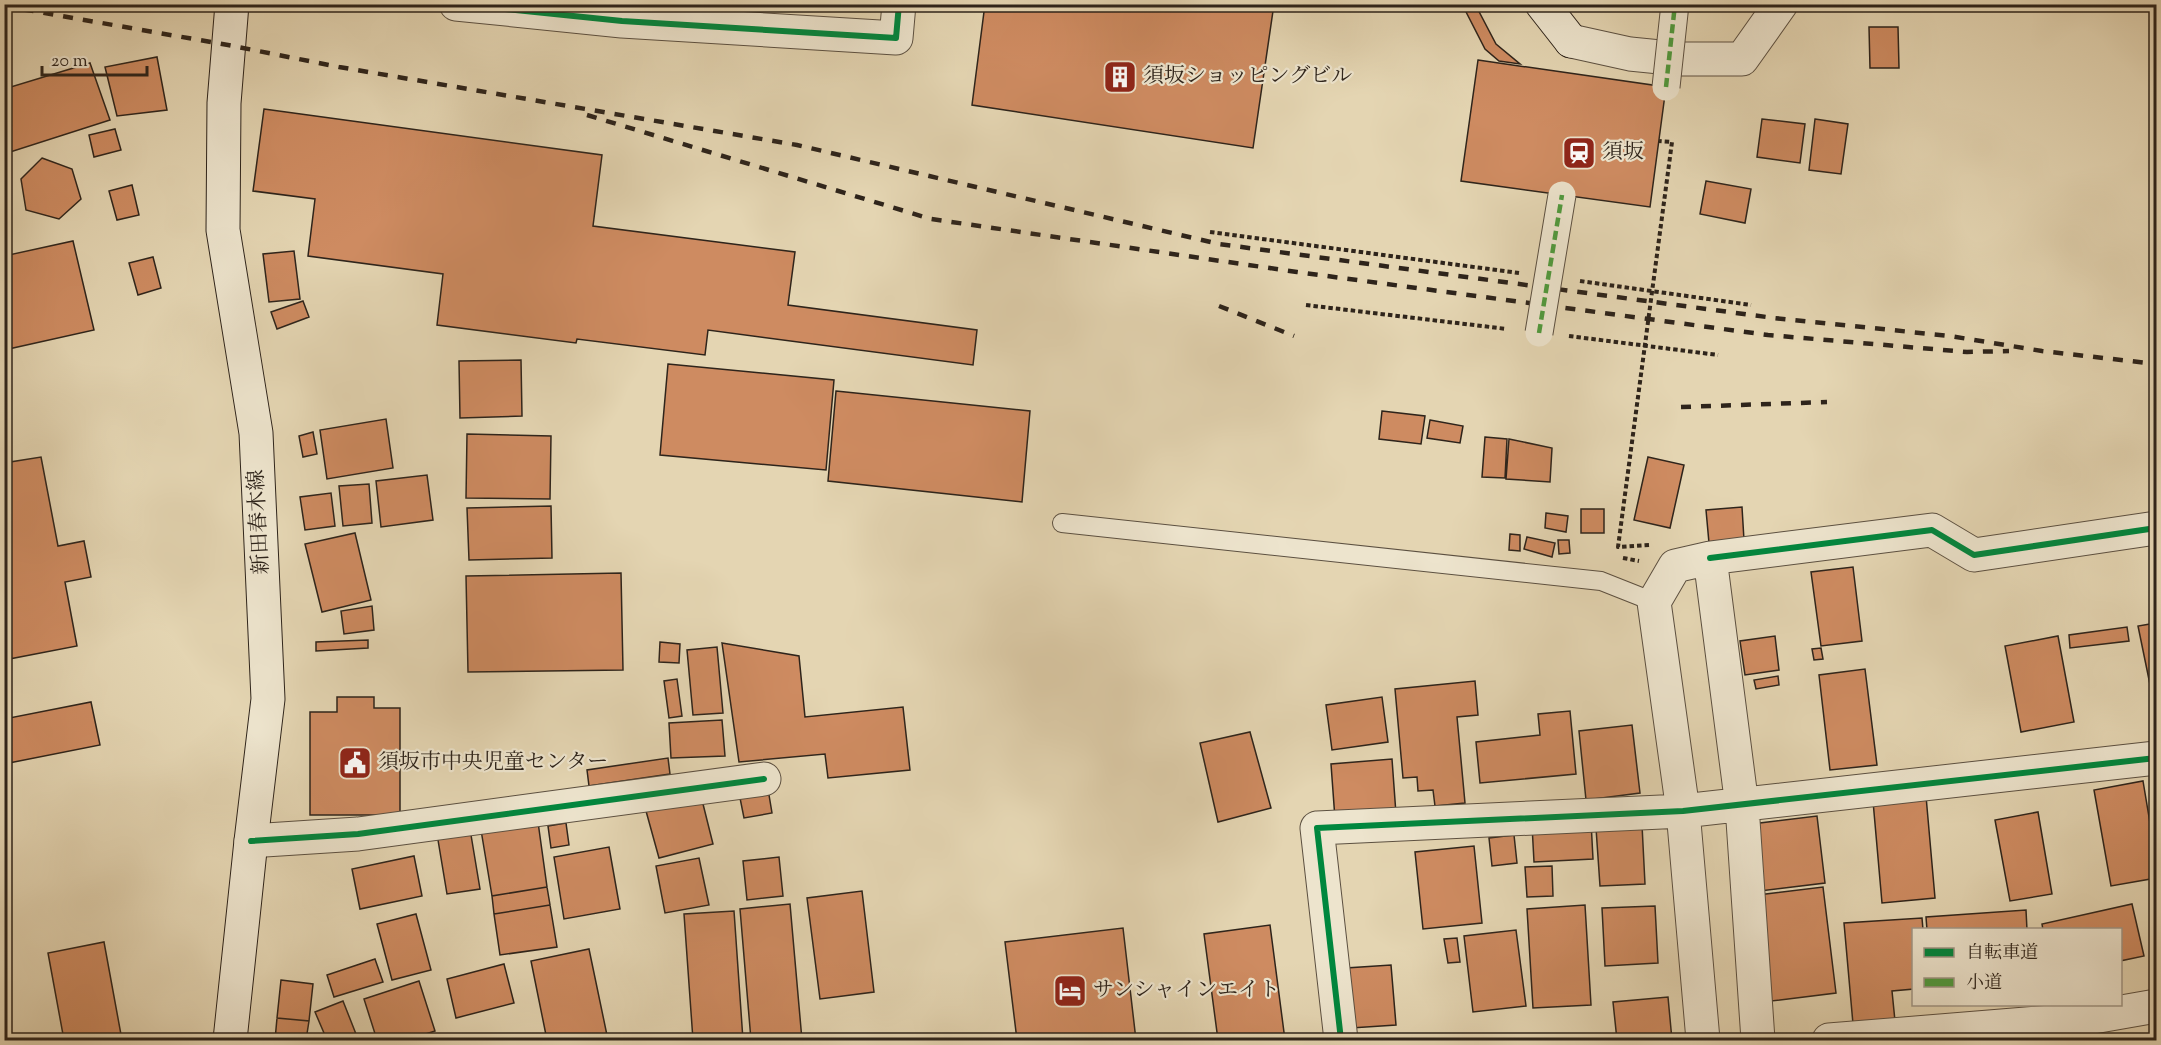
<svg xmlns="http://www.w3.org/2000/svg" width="2161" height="1045" font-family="'Sorts Mill Goudy','Noto Serif JP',serif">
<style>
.building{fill:#ce8b61;stroke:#2e241b;stroke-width:1.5}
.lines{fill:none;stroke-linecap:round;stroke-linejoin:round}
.service-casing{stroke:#5c5041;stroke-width:20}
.minor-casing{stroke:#5c5041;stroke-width:35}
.tertiary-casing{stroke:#5c5041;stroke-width:35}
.secondary-casing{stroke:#2e241b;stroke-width:35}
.path{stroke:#2e241b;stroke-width:4;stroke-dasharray:4.5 3;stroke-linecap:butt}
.service{stroke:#ede4cd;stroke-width:18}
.minor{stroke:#ede4cd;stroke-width:33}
.tertiary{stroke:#ede4cd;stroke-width:33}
.secondary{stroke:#ede4cd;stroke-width:33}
.rail{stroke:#2e241b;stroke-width:4.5;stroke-dasharray:10 10;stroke-linecap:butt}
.pedestrian-bridge-casing{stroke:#5c5041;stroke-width:29;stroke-linecap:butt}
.path-bridge{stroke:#2e241b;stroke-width:4;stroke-dasharray:4.5 3;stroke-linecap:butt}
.pedestrian-bridge{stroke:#ede4cd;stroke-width:27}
.quiet{stroke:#509b3e;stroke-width:4.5;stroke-dasharray:9 4.5;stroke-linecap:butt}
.cycleway-casing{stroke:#ede4cd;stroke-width:10}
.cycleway{stroke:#00873e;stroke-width:6}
.labels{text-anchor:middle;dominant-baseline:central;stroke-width:4.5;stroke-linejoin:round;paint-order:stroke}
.poi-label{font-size:21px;fill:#2e241b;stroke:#ede4cd;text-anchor:start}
.street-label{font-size:21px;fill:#2e241b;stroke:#ede4cd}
</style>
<rect width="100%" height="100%" fill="#e4d5b2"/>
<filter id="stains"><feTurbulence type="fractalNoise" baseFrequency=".00333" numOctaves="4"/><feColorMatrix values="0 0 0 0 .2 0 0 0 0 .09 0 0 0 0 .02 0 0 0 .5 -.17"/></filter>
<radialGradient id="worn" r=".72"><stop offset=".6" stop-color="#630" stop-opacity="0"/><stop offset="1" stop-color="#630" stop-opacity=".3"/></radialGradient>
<path class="building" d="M 985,4 L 1274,4 L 1253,148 L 972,105 Z
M 1462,4 L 1475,4 L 1496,44 L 1520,64 L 1499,61 L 1485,49 Z
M 1869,27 L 1898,27 L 1899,68 L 1870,68 Z
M 157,57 L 167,110 L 117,116 L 105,67 Z
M 1478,60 L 1666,87 L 1650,207 L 1461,181 Z
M 90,63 L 110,120 L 4,154 L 4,89 Z
M 264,109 L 602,155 L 593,226 L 795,252 L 788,305 L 977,330 L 973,365 L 708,330 L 705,355 L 577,339 L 576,343 L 437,325 L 443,274 L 308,256 L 315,199 L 253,191 Z
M 1762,119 L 1805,124 L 1800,163 L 1757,157 Z
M 1815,119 L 1848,124 L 1841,174 L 1809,170 Z
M 115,129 L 121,150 L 94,157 L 89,135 Z
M 42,158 L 72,169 L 81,199 L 59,219 L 26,210 L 21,179 Z
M 1706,181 L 1751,189 L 1745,223 L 1700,214 Z
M 132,185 L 139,215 L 117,220 L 109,191 Z
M 73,241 L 94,330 L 4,350 L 4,256 Z
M 294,251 L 300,299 L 269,302 L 263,254 Z
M 153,257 L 161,288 L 138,295 L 129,263 Z
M 303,301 L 309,317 L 277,329 L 271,312 Z
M 521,360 L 522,416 L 460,418 L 459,361 Z
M 668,364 L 834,380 L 826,470 L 660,455 Z
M 836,391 L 1030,411 L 1022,502 L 828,481 Z
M 1382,411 L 1425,416 L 1421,444 L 1379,439 Z
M 386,419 L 393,468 L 327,479 L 320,430 Z
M 1430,420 L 1463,426 L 1460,443 L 1427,438 Z
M 313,432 L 317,454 L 303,457 L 299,436 Z
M 467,434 L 551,436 L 550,499 L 466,498 Z
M 1485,437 L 1507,439 L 1505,478 L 1482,477 Z
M 1509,439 L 1552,448 L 1550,482 L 1506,479 Z
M 41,457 L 58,546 L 84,541 L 91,577 L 65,582 L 77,646 L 4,660 L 4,463 Z
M 1648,457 L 1684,465 L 1670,528 L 1634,520 Z
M 427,475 L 433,520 L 381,527 L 376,481 Z
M 369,484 L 372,523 L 343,526 L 339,486 Z
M 331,493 L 335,526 L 305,530 L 300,497 Z
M 551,506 L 552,558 L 469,560 L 467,508 Z
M 1742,507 L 1744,540 L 1709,543 L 1706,510 Z
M 1581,509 L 1604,509 L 1604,533 L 1581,533 Z
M 1546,513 L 1568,516 L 1566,532 L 1545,528 Z
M 355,533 L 371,600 L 322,612 L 305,544 Z
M 1510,534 L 1520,535 L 1520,551 L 1509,550 Z
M 1527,537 L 1555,543 L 1552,557 L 1524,549 Z
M 1558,540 L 1569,540 L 1570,553 L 1559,554 Z
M 1853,567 L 1862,641 L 1821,646 L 1811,572 Z
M 621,573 L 623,670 L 468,672 L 466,576 Z
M 372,606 L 374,630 L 344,634 L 341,611 Z
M 2156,623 L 2156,708 L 2155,709 L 2138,626 Z
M 2127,627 L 2129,641 L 2070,648 L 2069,635 Z
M 1775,636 L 1779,670 L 1745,675 L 1740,641 Z
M 2058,636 L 2074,722 L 2021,732 L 2005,646 Z
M 368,640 L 368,648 L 316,651 L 316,642 Z
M 660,642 L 680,644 L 679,663 L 659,662 Z
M 722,643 L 799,656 L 805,717 L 903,707 L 910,770 L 828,778 L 825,754 L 739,762 Z
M 717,647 L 723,713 L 693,715 L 687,650 Z
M 1821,648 L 1823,659 L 1814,660 L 1812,649 Z
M 1865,669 L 1877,765 L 1830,770 L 1819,675 Z
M 1778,676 L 1779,685 L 1756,689 L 1754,680 Z
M 677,679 L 682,716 L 669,718 L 664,681 Z
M 1475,681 L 1478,715 L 1457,717 L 1465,803 L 1435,806 L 1433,790 L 1418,791 L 1417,777 L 1403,778 L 1395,689 Z
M 337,697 L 374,697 L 374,708 L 400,708 L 400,815 L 310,815 L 310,712 L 337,712 Z
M 1382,697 L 1388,742 L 1332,750 L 1326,705 Z
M 91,702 L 100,745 L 4,764 L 4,719 Z
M 1570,711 L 1576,774 L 1480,783 L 1476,742 L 1540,735 L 1538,714 Z
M 722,720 L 725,756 L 671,758 L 669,723 Z
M 1632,725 L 1640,793 L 1586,800 L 1579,731 Z
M 1250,732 L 1271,808 L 1218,822 L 1200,743 Z
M 668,758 L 670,774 L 589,786 L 587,770 Z
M 1392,759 L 1396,814 L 1335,819 L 1331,764 Z
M 2143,781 L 2156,859 L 2156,878 L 2111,886 L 2094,790 Z
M 767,783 L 772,813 L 744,818 L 738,788 Z
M 701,796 L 713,844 L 659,858 L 646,811 Z
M 1926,796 L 1935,898 L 1882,903 L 1873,801 Z
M 2038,812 L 2052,894 L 2010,901 L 1995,820 Z
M 1817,816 L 1825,883 L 1760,891 L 1752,824 Z
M 1591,821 L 1593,859 L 1534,862 L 1532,825 Z
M 538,822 L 547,887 L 492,896 L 481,830 Z
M 566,823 L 569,845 L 551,848 L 548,826 Z
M 1642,825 L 1645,884 L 1600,886 L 1596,828 Z
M 470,829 L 480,889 L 447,894 L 437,834 Z
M 1514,835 L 1517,863 L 1492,866 L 1489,838 Z
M 1474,846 L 1482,923 L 1423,929 L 1415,852 Z
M 609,847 L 620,909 L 564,919 L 554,857 Z
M 414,856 L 422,896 L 360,909 L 352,869 Z
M 779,857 L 783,896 L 747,900 L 743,861 Z
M 699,858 L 709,905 L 665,913 L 656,866 Z
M 1552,866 L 1553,896 L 1527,897 L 1525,867 Z
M 547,887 L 550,905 L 494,914 L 492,896 Z
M 1823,887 L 1836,993 L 1771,1001 L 1758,895 Z
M 862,891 L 874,992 L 820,999 L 807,898 Z
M 790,904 L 802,1040 L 751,1040 L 740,909 Z
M 2132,904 L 2144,956 L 2120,961 L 2120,930 L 2043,930 L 2042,924 Z
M 550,905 L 557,947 L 500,955 L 494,914 Z
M 1585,905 L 1591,1005 L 1533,1008 L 1527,909 Z
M 1655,906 L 1658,963 L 1605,966 L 1602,908 Z
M 2026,910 L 2027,930 L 1927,930 L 1926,917 Z
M 734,911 L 743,1040 L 693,1040 L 684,914 Z
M 416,914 L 431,970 L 392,980 L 377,924 Z
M 1922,918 L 1923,930 L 1914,930 L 1914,989 L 1892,991 L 1895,1021 L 1853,1024 L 1844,923 Z
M 1270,925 L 1285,1040 L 1218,1040 L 1204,934 Z
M 1123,928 L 1136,1040 L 1017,1040 L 1005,942 Z
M 1516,930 L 1526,1006 L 1473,1012 L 1464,936 Z
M 1457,938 L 1460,962 L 1448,963 L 1444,939 Z
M 104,942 L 122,1040 L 64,1040 L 48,953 Z
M 589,949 L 608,1040 L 547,1040 L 531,961 Z
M 375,959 L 383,982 L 334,997 L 327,975 Z
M 504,964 L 514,1003 L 456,1018 L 447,979 Z
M 1391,965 L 1396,1025 L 1351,1028 L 1346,968 Z
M 281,980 L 313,984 L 309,1021 L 277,1018 Z
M 419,981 L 435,1031 L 407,1040 L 377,1040 L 364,999 Z
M 1668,997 L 1672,1040 L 1617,1040 L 1613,1002 Z
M 343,1001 L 356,1034 L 338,1040 L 327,1040 L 315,1012 Z
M 277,1018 L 309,1021 L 306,1040 L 275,1040 Z"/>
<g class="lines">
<defs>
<path id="service" d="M 1062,523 L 1601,581 L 1654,602"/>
<path id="minor" d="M 456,4 L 622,21 L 896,38 L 899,4
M 1710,558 L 1932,530 L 1974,555 L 2156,528
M 251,841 L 358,834 L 764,779
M 1341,1040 L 1317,828 L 1683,811 L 2156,758
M 1703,1040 L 1683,811 L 1654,602 L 1675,566 L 1710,558 L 1742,806 L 1758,1040"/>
<path id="tertiary" d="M 1571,41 L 1630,54 L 1680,59 L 1742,59 L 1781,4
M 1829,1040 L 2076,1020 L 2156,1006"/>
<path id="secondary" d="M 1542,4 L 1571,41
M 230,1040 L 251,841 L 268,699 L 256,433 L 223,230 L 224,103 L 232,4"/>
</defs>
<use href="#service" class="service-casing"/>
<use href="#minor" class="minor-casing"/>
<use href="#tertiary" class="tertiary-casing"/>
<use href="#secondary" class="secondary-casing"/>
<path class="path" d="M 1210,232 L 1519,273
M 1580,281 L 1751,305
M 1306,305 L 1507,329
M 1569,336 L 1718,355
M 1623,558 L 1639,561"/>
<use href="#service" class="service"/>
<use href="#minor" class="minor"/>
<use href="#tertiary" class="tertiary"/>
<use href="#secondary" class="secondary"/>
<path class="rail" d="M 4,6 L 228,45 L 339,67 L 797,145 L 1219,244 L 1774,318 L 1950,336 L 2042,351 L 2156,364
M 587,115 L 931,219 L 1297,272 L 1768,335 L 1967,352 L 2009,351
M 1219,306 L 1294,336
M 1681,407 L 1827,402"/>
<defs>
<path id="pedestrian-bridge" d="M 1666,87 L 1675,4
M 1539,333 L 1562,195"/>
</defs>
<use href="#pedestrian-bridge" class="pedestrian-bridge-casing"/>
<path class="path-bridge" d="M 1649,545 L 1618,547 L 1672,142 L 1659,141"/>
<use href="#pedestrian-bridge" class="pedestrian-bridge"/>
<path class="quiet" d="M 1666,87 L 1675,4
M 1539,333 L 1562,195"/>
<defs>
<path id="cycleway" d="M 456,4 L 622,21 L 896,38 L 899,4
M 1710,558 L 1932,530 L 1974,555 L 2156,528
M 251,841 L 358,834 L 764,779
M 1341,1040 L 1317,828 L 1683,811 L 2156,758"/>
</defs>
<use href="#cycleway" class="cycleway-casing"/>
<use href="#cycleway" class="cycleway"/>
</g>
<defs>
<symbol id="building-square" viewBox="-11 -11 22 22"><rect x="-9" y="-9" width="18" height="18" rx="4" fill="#8f2418" stroke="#ede4cd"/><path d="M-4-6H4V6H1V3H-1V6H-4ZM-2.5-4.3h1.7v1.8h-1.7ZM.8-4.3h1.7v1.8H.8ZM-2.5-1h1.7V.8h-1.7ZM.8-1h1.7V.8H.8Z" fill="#fff"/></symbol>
<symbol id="station-square" viewBox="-11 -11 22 22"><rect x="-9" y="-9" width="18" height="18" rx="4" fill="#8f2418" stroke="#ede4cd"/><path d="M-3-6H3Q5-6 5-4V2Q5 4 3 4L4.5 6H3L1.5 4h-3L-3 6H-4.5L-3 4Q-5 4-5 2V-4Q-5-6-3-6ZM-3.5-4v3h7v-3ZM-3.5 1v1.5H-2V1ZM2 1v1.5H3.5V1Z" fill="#fff"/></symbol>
<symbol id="civic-square" viewBox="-11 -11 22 22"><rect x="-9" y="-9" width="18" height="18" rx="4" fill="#8f2418" stroke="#ede4cd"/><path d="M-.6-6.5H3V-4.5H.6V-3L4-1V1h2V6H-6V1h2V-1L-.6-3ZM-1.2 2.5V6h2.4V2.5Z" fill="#fff"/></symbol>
<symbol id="hotel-square" viewBox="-11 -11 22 22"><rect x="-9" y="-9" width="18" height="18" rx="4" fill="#8f2418" stroke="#ede4cd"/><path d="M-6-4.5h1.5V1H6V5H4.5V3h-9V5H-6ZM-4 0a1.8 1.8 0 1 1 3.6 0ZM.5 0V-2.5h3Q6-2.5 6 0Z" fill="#fff"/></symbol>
</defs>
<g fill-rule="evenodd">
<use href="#building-square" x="1101" y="58" width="38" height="38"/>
<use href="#station-square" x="1560" y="134" width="38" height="38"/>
<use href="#civic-square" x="336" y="744" width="38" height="38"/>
<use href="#hotel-square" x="1051" y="972" width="38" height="38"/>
</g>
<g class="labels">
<g class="poi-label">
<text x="1143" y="77">須坂ショッピングビル</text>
<text x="1602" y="153">須坂</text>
<text x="378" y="763">須坂市中央児童センター</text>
<text x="1093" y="991">サンシャインエイト</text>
</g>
<g class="street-label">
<text transform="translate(260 522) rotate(-93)">新田春木線</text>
</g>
</g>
<rect width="2161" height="1045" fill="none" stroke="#e4d5b2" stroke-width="24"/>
<rect x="6" y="6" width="2149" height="1033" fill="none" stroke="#2e241b" stroke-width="3"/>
<rect x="12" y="12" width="2137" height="1021" fill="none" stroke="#2e241b" stroke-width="1.5"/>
<rect x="1912" y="928" width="210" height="78" fill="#ede4cd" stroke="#a19786" stroke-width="1.5"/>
<rect x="1924" y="948" width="30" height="9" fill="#00873e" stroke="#a19786" stroke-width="1.5"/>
<text x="1966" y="958" font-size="18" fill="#2e241b">自転車道</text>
<rect x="1924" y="978" width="30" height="9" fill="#509b3e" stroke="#a19786" stroke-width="1.5"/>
<text x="1966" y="988" font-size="18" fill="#2e241b">小道</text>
<path d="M42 66v9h105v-9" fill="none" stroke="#2e241b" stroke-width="3"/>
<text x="51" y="66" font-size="18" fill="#2e241b" stroke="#ede4cd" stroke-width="4.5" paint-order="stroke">20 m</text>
<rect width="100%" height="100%" filter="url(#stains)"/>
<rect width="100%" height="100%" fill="url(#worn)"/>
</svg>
